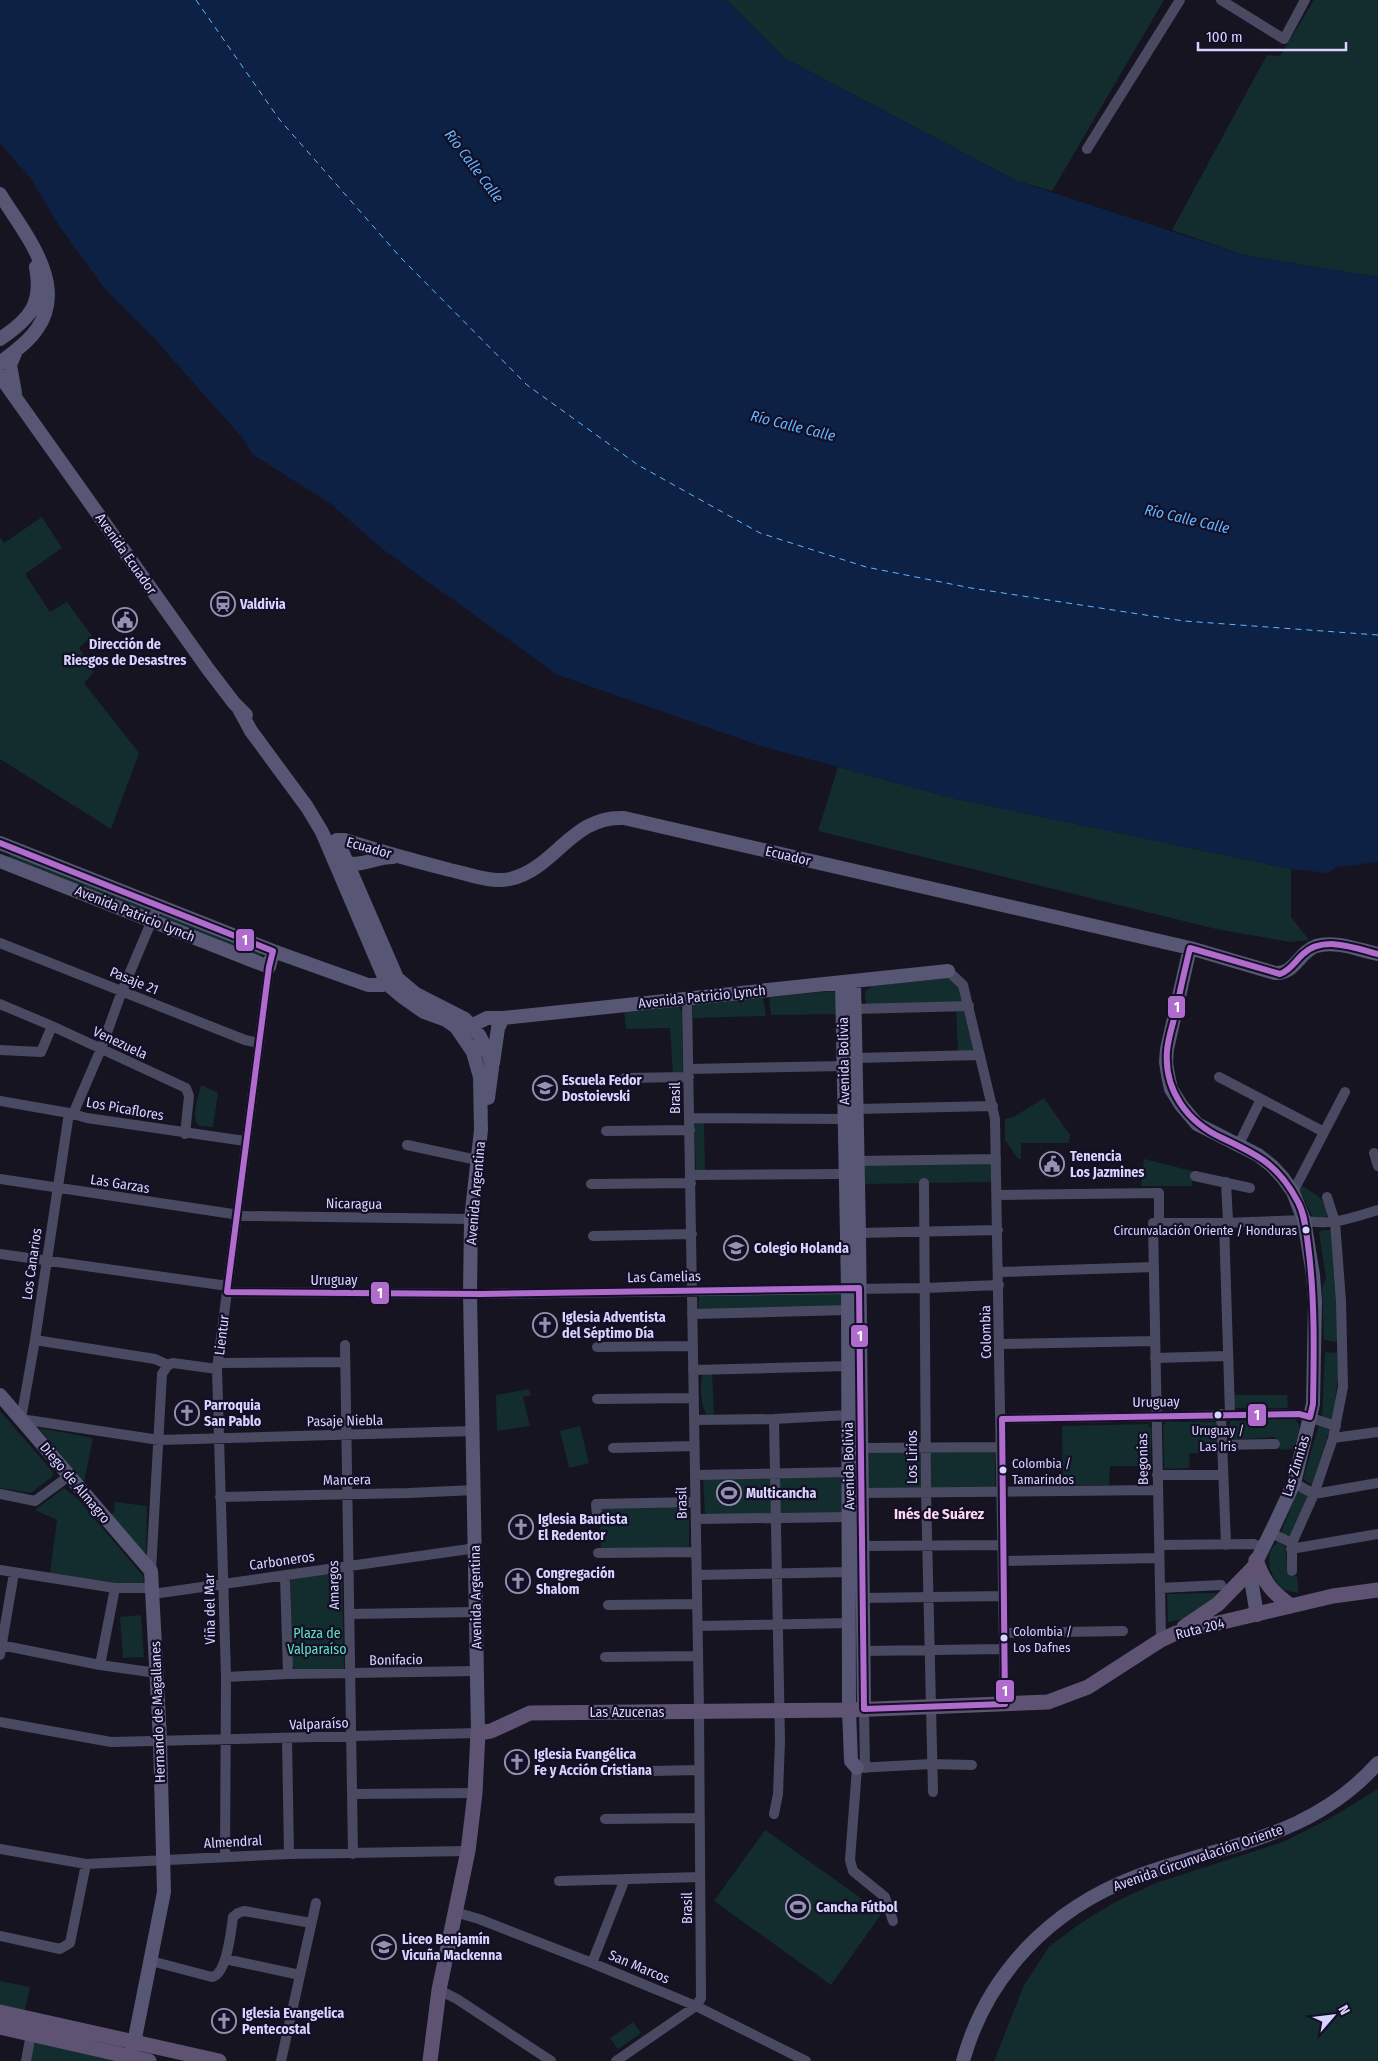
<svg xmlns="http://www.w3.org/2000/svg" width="1378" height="2061" font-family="'Fira Sans Condensed',sans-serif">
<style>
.green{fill:#132c2d}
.water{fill:#0d2144}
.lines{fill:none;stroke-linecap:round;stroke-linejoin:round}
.ferry{stroke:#62b6ff;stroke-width:1;stroke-dasharray:6 5;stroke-linecap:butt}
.street{stroke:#4a4962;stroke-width:10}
.secondary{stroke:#575674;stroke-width:14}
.primary{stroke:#5e5373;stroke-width:15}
.bus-1-casing{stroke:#130f26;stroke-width:10}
.bus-1{stroke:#b06ccc;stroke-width:6}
.bus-dot{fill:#d9d4ff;stroke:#130f26;stroke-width:2}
.labels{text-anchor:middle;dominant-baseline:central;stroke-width:4.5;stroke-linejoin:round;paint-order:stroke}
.bus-label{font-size:13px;fill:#d9d4ff;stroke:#130f26;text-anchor:start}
.street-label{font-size:14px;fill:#d9d4ff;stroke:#130f26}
.poi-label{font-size:14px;font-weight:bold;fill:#d9d4ff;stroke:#130f26;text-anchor:start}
.park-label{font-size:14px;fill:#5fe0c0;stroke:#130f26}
.water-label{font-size:15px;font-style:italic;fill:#62b6ff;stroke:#130f26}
.neighbourhood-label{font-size:15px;font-weight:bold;fill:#ffd6f0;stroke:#130f26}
.line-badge{stroke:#130f26;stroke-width:2}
.badge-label{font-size:14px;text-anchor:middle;font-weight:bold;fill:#fff}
</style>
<rect width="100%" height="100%" fill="#161421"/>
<path class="green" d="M 727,0 L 1164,0 L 1052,191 L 1017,181 L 786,59 Z
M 1314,0 L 1378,0 L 1378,277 L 1244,255 L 1172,230 L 1267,55 L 1280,56 Z
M 42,517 L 62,548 L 25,574 L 50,612 L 67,602 L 92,636 L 79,648 L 94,672 L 84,683 L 139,753 L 111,829 L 0,759 L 0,537 L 4,543 Z
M 838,767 L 952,798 L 1291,869 L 1291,917 L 1309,940 L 1290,942 L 1216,929 L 818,831 Z
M 10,854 L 149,907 L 149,913 L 9,859 Z
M 163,913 L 260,952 L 261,955 L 259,957 L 160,917 Z
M 948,978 L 962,991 L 976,1053 L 958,1053 L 956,1006 L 866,1006 L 865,991 L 872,986 Z
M 832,991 L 837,995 L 838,1014 L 771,1015 L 769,997 Z
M 763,997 L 766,1016 L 693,1018 L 693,1003 Z
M 676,1003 L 682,1012 L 683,1074 L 673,1074 L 670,1028 L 626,1029 L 624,1008 Z
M 201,1085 L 218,1093 L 213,1127 L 199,1126 C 190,1118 199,1096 201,1085 Z
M 1044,1098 L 1070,1135 L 1069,1143 L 1021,1143 L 1021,1159 L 1018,1159 L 1005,1140 L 1005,1119 L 1015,1116 Z
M 694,1120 L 704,1121 L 705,1172 L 696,1172 Z
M 1144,1159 L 1192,1171 L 1192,1186 L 1141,1186 Z
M 991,1163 L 991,1182 L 865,1184 L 864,1164 Z
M 1302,1186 C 1316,1194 1324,1198 1328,1214 L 1326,1217 L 1313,1218 L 1300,1190 Z
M 1323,1230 L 1331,1230 L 1334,1234 L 1338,1337 L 1336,1342 L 1324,1340 L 1322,1288 L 1326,1278 L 1319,1232 Z
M 840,1292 L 842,1296 L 842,1307 L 698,1310 L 699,1296 Z
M 1325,1352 L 1337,1353 L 1338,1378 L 1333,1420 L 1322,1417 Z
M 712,1373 L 714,1415 L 706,1415 C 701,1403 699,1386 703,1374 Z
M 529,1389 L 531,1395 L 523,1397 L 530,1426 L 497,1431 L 496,1395 Z
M 1232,1395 L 1287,1395 L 1288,1408 L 1232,1408 Z
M 0,1411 L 53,1472 L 52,1477 L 31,1493 L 0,1488 Z
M 1295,1419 C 1304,1429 1298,1438 1293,1449 L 1279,1450 L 1280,1443 L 1275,1437 L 1229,1440 L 1229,1424 L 1231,1421 Z
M 1166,1422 L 1215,1422 L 1218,1425 L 1217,1453 L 1190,1453 L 1189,1468 L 1164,1469 L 1163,1425 Z
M 1148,1424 L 1152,1429 L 1150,1466 L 1110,1466 L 1109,1485 L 1063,1485 L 1062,1426 Z
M 1319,1425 L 1330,1429 L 1312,1485 L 1303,1479 Z
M 580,1426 L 589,1463 L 569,1468 L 560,1431 Z
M 39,1428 L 93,1438 L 84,1483 Z
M 995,1451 L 995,1487 L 864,1490 L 864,1452 Z
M 846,1477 L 847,1514 L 705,1515 L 703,1478 Z
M 64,1488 L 77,1498 L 144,1577 L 143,1584 L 115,1583 L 50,1573 L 57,1520 L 35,1510 Z
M 1298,1490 L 1308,1496 L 1290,1537 L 1281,1532 Z
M 115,1502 L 147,1506 L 146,1560 L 108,1517 L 114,1512 Z
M 689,1506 L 689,1547 L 601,1550 L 599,1508 Z
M 1278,1542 L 1285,1546 L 1288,1573 L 1291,1576 L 1297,1576 L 1299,1593 C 1294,1592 1287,1591 1283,1589 C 1270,1579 1262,1552 1278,1542 Z
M 340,1570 L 342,1576 L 344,1670 L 296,1671 L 291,1663 L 291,1578 Z
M 1218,1593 L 1221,1596 L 1189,1618 L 1168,1622 L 1167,1594 Z
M 141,1615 L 144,1657 L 123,1658 L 120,1617 Z
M 1378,1789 L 1378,2061 L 994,2061 L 1024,1985 L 1049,1947 L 1078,1925 L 1115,1902 L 1156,1883 L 1283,1842 L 1327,1820 Z
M 765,1830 L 882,1913 L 831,1985 L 714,1901 Z
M 0,1981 L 30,1987 L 25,2010 L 0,2005 Z
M 633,2022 L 641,2033 L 618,2049 L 610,2038 Z
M 36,2041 L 129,2061 L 29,2061 L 33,2044 Z"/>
<path class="water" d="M 0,0 L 727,0 L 786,59 L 1017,181 L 1244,255 L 1378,277 L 1378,862 L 1336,867 L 1328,873 L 1291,869 L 952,798 L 761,746 L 558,675 L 385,551 L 331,504 L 252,454 L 245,441 L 154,338 L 104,288 L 58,224 L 31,179 L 0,143 Z"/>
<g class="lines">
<path class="ferry" d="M 196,0 L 279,119 L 401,258 L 527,385 L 638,465 L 760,533 L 866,567 L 971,588 L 1184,621 L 1378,635"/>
<path class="street" d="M 1221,0 L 1284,39 L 1305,0
M 1087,149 L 1180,0
M 0,943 L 245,1040 L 259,1043
M 948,971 L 963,985 L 995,1119 L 1005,1704
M 0,1004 L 52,1026 L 186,1088 L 189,1096 L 185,1134
M 854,1009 L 969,1006
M 0,1050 L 41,1052 L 52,1026
M 856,1058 L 980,1055
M 689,1069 L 845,1066
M 1219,1077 L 1324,1132
M 625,1078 L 689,1077
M 0,1101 L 69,1113 L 87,1118 L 245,1141
M 857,1109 L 993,1106
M 69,1113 L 35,1340 L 21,1419 L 159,1440 L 473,1431
M 73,1114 L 101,1049 L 122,991 L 158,906
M 689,1118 L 845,1119
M 606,1131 L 690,1130
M 407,1145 L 477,1160
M 1238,1146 L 1261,1099
M 1374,1153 L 1378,1166
M 857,1161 L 996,1159
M 691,1175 L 846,1174
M 1195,1176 L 1250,1188
M 0,1179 L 246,1216 L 471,1219
M 1226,1182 L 1228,1222
M 924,1183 L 926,1492 L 933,1792
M 591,1184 L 691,1183
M 1293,1192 L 1345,1092
M 997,1195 L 1159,1193 L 1159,1223 L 1153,1223 L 1161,1640
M 1159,1223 L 1224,1223 L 1304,1220 C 1329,1227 1354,1217 1378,1210
M 1224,1223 L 1230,1414
M 859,1233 L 998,1230
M 593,1236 L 692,1234
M 0,1254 L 228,1286
M 999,1272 L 1154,1267
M 227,1292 L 481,1294 L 925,1288 L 999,1285
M 692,1314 L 847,1310
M 35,1340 L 155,1359 L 168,1365 L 173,1363 L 217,1369
M 1000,1344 L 1155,1341
M 345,1345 L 353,1854
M 597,1347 L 693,1346
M 1155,1358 L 1228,1356
M 218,1363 L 344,1362
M 693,1370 L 849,1366
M 597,1399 L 694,1398
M 1221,1414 L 1226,1545
M 774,1419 L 780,1741 L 778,1794 L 774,1814
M 1002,1419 L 1299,1414 L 1336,1426
M 694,1420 L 774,1419 L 848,1415
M 1333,1438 L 1378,1432
M 1222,1445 L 1275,1444
M 613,1448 L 694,1446
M 861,1448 L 1002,1447
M 695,1475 L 848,1472
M 1157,1475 L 1223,1475
M 1294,1483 L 1314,1494 L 1378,1483
M 861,1493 L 1158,1490
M 0,1494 L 35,1501 L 69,1476
M 220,1497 L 409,1493 L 475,1490
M 597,1516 L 596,1504 L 695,1502
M 696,1519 L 849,1517
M 1271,1533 L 1292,1543
M 1159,1545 L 1254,1544 L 1263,1548
M 862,1546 L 1003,1545
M 1291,1549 L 1378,1534
M 598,1553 L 696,1552
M 1003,1561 L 1159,1558
M 0,1570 L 115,1588 L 100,1665
M 151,1571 L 162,1374 L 168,1365
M 1292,1571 L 1292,1543 L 1314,1494 L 1333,1438 L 1343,1387 L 1341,1301 L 1335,1222 L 1327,1197
M 697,1575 L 849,1572
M 285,1576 L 288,1674
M 115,1588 L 152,1588
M 1160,1588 L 1221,1585
M 153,1594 L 476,1548
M 863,1598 L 1004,1596
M 608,1605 L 697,1604
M 349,1614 L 477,1612
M 698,1626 L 849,1623
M 1004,1633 L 1123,1631
M 0,1645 L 100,1665 L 157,1673
M 863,1651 L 1004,1649
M 0,1655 L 14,1573
M 605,1657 L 698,1656
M 226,1677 L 288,1674 L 477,1671
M 864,1709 L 865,1768
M 0,1722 L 111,1742 L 478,1733
M 287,1739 L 289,1854
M 603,1772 L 699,1770
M 352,1794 L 475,1793
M 605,1819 L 700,1818
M 0,1849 L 86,1864 L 289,1854 L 468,1851
M 225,1856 L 226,1677 L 217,1369 L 269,967
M 559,1881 L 700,1877
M 455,1912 L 479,1919 L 592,1963 L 696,2006 L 806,2061
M 893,1921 L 885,1897 L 853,1871 L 850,1860 L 857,1768 L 931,1764 L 972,1765
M 0,1936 L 60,1949 L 70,1943 L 86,1864
M 225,1959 L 300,1975
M 151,1961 L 212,1977 C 227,1974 231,1931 233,1917 L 238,1913 L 244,1911 L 311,1923
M 592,1963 L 625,1879
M 439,1990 L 457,1999 L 551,2061
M 26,2061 L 31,2034
M 281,2061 L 316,1903
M 616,2061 L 696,2006 L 701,1998 L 699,1711 L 687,998"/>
<path class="secondary" d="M 0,194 C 23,232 69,284 37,329 C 28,343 13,352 0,363
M 0,339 C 30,319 43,304 36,267
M 0,376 L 208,669 L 234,703 L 246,715
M 15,393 L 10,365 L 16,351
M 239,709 L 251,731 L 307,807 L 322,832 L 387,984 L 404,998 L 424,1012 L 446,1020 L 456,1027 L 473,1052 L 480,1077 L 481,1130 L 471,1219 L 470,1293 L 478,1733
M 0,843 L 273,951 L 368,985 L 382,985 L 394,980
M 329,845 L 337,840 L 344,840 C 379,851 415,861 450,870 C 469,874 490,883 510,879 C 555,869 572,815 624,818 L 1190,948 L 1275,973 C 1294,975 1299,952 1316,946 C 1335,940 1359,950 1378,954
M 342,851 L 397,978 L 416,994 L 465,1019 L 479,1035 L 489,1055 L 492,1068 L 488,1098
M 0,861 L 269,967 L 273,951
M 339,861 C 361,869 373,857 393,857
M 1190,948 L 1167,1049 L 1166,1062 L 1168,1075 L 1171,1089 L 1181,1105 L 1197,1124 L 1258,1155 L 1272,1166 L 1283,1178 L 1293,1192 L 1304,1220 L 1313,1275 L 1315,1302 L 1313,1404 L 1294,1483 L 1274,1526 L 1253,1568 L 1252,1585 L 1257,1615
M 854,981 L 859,1233 L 864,1709
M 842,982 L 848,1288 L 849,1710 L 851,1761 L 857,1768
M 465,1029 L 487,1018 L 503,1018 L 948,971
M 493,1063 L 498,1028 L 503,1018
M 0,1395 L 151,1571 L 160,1740 L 164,1892 L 132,2053
M 963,2061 C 987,1974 1051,1909 1135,1877 C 1225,1843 1309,1840 1378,1763"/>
<path class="primary" d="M 1256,1560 C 1264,1583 1272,1592 1291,1606
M 1184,1627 L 1218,1604 L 1253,1568
M 0,2012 L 219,2061
M 0,2027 L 149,2061
M 430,2061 L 439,1990 L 468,1851 L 475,1793 L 478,1733 L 491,1731 L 530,1713 L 849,1710 L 1048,1702 L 1088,1687 L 1161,1640 L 1176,1633 L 1333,1596 L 1378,1590"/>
<defs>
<path id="bus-1" d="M 0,843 L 273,951 L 269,967 L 227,1292 L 481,1294 L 859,1288 L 864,1709 L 1005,1704 L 1002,1419 L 1299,1414 L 1310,1417 L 1313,1404 C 1314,1351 1315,1298 1308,1245 C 1306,1231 1305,1215 1298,1202 C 1278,1164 1258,1155 1222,1138 C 1187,1122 1164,1090 1167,1051 C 1168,1038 1173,1024 1176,1011 C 1180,990 1185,969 1190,948 L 1280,974 C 1291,970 1295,961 1303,954 C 1323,935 1355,948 1378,954"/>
</defs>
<use href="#bus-1" class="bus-1-casing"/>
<use href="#bus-1" class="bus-1"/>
</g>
<defs>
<symbol id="station-ring" viewBox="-11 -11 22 22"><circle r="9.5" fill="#130f26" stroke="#9591b1" stroke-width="1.5"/><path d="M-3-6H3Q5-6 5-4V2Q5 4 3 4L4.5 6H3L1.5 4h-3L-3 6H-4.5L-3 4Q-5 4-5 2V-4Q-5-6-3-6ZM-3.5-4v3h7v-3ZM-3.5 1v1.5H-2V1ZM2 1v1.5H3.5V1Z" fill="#9591b1"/></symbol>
<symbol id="civic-ring" viewBox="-11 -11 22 22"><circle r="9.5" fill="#130f26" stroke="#9591b1" stroke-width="1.5"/><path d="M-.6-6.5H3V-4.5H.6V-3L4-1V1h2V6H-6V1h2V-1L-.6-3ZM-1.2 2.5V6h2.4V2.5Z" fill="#9591b1"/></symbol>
<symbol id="school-ring" viewBox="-11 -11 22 22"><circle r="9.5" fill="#130f26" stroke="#9591b1" stroke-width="1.5"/><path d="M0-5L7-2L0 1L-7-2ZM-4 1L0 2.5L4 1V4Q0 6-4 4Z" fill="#9591b1"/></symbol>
<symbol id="church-ring" viewBox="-11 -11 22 22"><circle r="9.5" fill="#130f26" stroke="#9591b1" stroke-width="1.5"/><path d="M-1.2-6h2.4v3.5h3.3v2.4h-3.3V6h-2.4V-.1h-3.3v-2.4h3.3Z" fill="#9591b1"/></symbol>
<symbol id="stadium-ring" viewBox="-11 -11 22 22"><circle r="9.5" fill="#130f26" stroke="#9591b1" stroke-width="1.5"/><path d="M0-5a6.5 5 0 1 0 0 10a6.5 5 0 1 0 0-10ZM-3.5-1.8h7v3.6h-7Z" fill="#9591b1"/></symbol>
</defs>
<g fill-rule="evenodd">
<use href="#station-ring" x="209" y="590" width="28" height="28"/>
<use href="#civic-ring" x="111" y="606" width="28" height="28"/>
<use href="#school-ring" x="531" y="1074" width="28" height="28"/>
<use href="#civic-ring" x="1038" y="1150" width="28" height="28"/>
<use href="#school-ring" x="722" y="1234" width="28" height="28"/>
<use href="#church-ring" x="531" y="1311" width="28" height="28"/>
<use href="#church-ring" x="173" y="1399" width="28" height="28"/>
<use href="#stadium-ring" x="715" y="1479" width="28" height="28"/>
<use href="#church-ring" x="507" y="1513" width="28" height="28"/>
<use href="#church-ring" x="504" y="1567" width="28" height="28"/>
<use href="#church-ring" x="503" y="1748" width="28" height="28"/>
<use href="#stadium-ring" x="784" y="1893" width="28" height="28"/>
<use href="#school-ring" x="370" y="1933" width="28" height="28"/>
<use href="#church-ring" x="210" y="2007" width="28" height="28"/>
</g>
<g class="bus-dot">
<circle cx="1306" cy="1230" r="4.5"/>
<circle cx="1218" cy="1415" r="4.5"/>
<circle cx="1003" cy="1470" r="4.5"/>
<circle cx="1004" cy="1638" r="4.5"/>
</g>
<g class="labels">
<g class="bus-label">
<text x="1297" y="1230" text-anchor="end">Circunvalación Oriente / Honduras</text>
<text x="1218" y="1430" text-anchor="middle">Uruguay /<tspan x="1218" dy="16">Las Iris</tspan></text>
<text x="1012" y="1463">Colombia /<tspan x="1012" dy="16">Tamarindos</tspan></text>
<text x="1013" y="1631">Colombia /<tspan x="1013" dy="16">Los Dafnes</tspan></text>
</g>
<g class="street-label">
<text transform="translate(126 554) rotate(55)">Avenida Ecuador</text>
<text transform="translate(369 848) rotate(16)">Ecuador</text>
<text transform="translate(788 856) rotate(13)">Ecuador</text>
<text transform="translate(135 914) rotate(22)">Avenida Patricio Lynch</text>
<text transform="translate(134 981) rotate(22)">Pasaje 21</text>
<text transform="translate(702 997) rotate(-6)">Avenida Patricio Lynch</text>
<text transform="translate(120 1043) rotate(25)">Venezuela</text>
<text transform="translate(844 1061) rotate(-91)">Avenida Bolivia</text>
<text transform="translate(675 1098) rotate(-90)">Brasil</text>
<text transform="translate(125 1109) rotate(10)">Los Picaflores</text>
<text transform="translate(120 1184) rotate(9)">Las Garzas</text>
<text transform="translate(476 1193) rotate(-85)">Avenida Argentina</text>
<text transform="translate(354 1204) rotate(1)">Nicaragua</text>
<text transform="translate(32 1264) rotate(-82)">Los Canarios</text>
<text transform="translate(664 1277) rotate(-1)">Las Camelias</text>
<text x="334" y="1280">Uruguay</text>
<text transform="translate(986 1332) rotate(-91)">Colombia</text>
<text transform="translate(222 1335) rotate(-83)">Lientur</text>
<text transform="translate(1156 1402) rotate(-1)">Uruguay</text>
<text transform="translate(345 1421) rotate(-1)">Pasaje Niebla</text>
<text transform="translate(912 1457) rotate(-90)">Los Lirios</text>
<text transform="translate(1143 1459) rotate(-91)">Begonias</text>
<text transform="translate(849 1466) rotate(-91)">Avenida Bolivia</text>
<text transform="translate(1296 1466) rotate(-73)">Las Zinnias</text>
<text transform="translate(347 1480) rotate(-1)">Mancera</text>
<text transform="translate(75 1483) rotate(50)">Diego de Almagro</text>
<text transform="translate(682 1503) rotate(-91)">Brasil</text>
<text transform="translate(282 1561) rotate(-8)">Carboneros</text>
<text transform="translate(334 1585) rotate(-91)">Amargos</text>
<text transform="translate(476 1597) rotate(-91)">Avenida Argentina</text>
<text transform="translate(210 1609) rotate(-91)">Viña del Mar</text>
<text transform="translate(1200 1629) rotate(-14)">Ruta 204</text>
<text transform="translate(396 1660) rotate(-1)">Bonifacio</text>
<text transform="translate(158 1712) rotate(-92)">Hernando de Magallanes</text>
<text x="627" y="1712">Las Azucenas</text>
<text transform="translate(319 1724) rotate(-2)">Valparaíso</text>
<text transform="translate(233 1842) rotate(-3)">Almendral</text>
<text transform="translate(1198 1858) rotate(-19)">Avenida Circunvalación Oriente</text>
<text transform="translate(687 1908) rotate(-90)">Brasil</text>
<text transform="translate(639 1967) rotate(23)">San Marcos</text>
</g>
<g class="poi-label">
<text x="240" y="604">Valdivia</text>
<text x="125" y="644" text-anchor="middle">Dirección de<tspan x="125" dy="16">Riesgos de Desastres</tspan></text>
<text x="562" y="1080">Escuela Fedor<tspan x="562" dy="16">Dostoievski</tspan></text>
<text x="1070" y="1156">Tenencia<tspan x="1070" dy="16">Los Jazmines</tspan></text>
<text x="754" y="1248">Colegio Holanda</text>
<text x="562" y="1317">Iglesia Adventista<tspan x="562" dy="16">del Séptimo Día</tspan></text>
<text x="204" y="1405">Parroquia<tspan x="204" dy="16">San Pablo</tspan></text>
<text x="746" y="1493">Multicancha</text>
<text x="538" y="1519">Iglesia Bautista<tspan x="538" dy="16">El Redentor</tspan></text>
<text x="536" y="1573">Congregación<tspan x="536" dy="16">Shalom</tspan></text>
<text x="534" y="1754">Iglesia Evangélica<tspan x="534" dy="16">Fe y Acción Cristiana</tspan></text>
<text x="816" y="1907">Cancha Fútbol</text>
<text x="402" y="1939">Liceo Benjamín<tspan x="402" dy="16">Vicuña Mackenna</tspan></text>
<text x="242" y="2013">Iglesia Evangelica<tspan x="242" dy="16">Pentecostal</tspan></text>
</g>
<g class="park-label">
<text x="317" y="1633">Plaza de<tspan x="317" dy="16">Valparaíso</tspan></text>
</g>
<g class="water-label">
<text transform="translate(474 166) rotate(53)">Río Calle Calle</text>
<text transform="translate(793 426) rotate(14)">Río Calle Calle</text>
<text transform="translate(1187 519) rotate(13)">Río Calle Calle</text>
</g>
<g class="neighbourhood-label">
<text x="939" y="1514">Inés de Suárez</text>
</g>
</g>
<g class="line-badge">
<rect x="235" y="928" width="20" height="24" rx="5" fill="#b06ccc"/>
<rect x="1167" y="995" width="19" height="24" rx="5" fill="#b06ccc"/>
<rect x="370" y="1281" width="20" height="24" rx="5" fill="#b06ccc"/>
<rect x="850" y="1324" width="19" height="24" rx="5" fill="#b06ccc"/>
<rect x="1247" y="1403" width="20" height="24" rx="5" fill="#b06ccc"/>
<rect x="995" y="1679" width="20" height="24" rx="5" fill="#b06ccc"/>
</g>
<g class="badge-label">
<text x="245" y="945">1</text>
<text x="1177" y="1012">1</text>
<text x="380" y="1298">1</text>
<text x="860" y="1341">1</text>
<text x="1257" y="1420">1</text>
<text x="1005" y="1696">1</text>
</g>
<g transform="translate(1333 2016) rotate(62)" stroke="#130f26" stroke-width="4" paint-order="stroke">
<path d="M0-4L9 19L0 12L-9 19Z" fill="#d9d4ff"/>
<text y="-8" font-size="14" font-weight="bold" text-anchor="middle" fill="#d9d4ff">N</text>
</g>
<path d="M1198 42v8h148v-8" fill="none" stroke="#d9d4ff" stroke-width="2.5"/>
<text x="1206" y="42" font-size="15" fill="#d9d4ff" stroke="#130f26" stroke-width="4" paint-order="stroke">100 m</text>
</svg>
